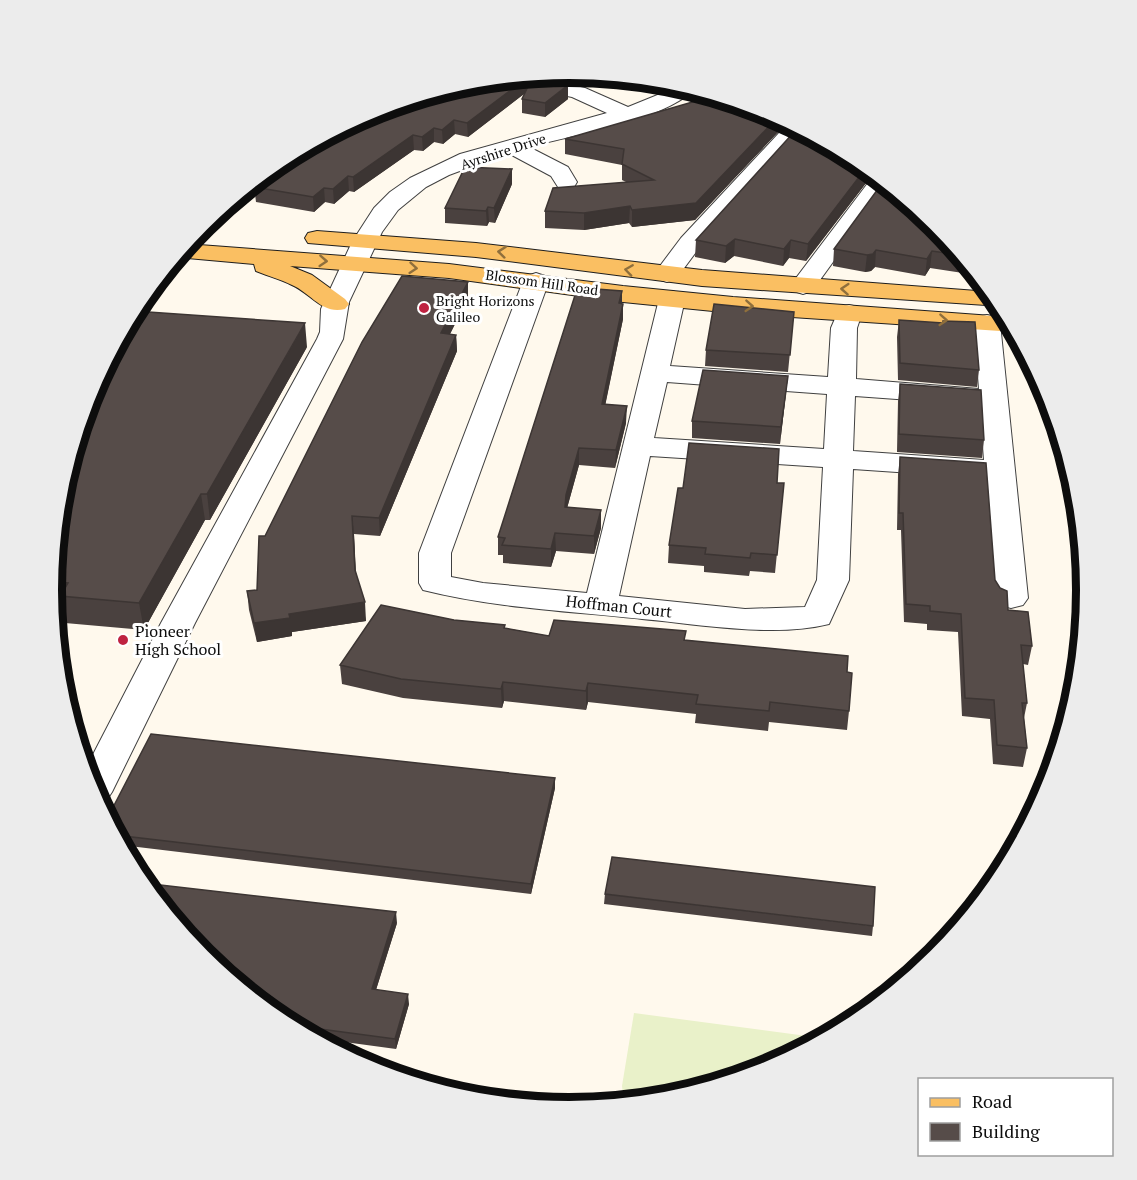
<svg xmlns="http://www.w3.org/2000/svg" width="1137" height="1180" font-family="'PT Serif',serif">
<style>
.pitch{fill:#e9f1c9}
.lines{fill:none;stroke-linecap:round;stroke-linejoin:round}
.minor-casing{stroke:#404040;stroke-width:2}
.major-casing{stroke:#1e1e1e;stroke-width:2}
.minor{fill:#fff;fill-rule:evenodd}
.major{fill:#fabf62;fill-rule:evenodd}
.wall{fill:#4a413f}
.shaded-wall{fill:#3c3533}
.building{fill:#564c49;stroke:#3c3533;stroke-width:1.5}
.oneway{stroke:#8f6f3c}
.poi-dot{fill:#bf2341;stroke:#fff;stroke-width:2}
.labels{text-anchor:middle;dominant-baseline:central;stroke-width:6;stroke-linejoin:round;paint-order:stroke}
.far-street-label{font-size:14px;fill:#0d0d0d;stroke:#fff}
.far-poi-label{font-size:14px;fill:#0d0d0d;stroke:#fff;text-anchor:start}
.street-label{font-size:16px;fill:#0d0d0d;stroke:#fff}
.poi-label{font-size:16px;fill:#0d0d0d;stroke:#fff;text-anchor:start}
.rim{fill:none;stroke:#0d0d0d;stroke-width:8}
</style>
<rect width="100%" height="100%" fill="#fff9ed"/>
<path class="pitch" d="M 634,1013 L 822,1038 L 766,1068 L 669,1098 L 624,1102 L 622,1086 Z"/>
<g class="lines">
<defs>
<path id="minor" d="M 530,76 L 585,88 L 628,107 L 660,94 L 676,84 L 694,90 C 659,122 575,134 529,147 L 568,167 L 577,182 L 574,187 L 558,187 L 551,176 L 508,153 L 449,175 L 426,187 L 398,210 L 382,232 L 349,302 L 343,339 L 195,623 L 112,792 L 106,801 L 99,803 L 85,770 L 161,623 L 317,339 L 320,332 L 321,309 L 352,242 L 374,208 L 390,192 L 410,178 L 460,154 L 607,113 L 572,97 L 508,84 L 499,79 Z
M 787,132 L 812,136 L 838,150 L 830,153 L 792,145 L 699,248 L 676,279 L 667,282 L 658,279 L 654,274 L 681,238 L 779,133 Z
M 874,175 L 888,186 L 812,291 L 803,294 L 794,291 L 790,286 Z
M 536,273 L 545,276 L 549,281 L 451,553 L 451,577 L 483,583 L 587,593 L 659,299 L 663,294 L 672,291 L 681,294 L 685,299 L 670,366 L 828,377 L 831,328 L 840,307 L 849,305 L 858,307 L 862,313 L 857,328 L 856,379 L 979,389 L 974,323 L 978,317 L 987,315 L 996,317 L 1000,323 L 1028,598 L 1023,605 L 1011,608 L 999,605 L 994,598 L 985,478 L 853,469 L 849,580 L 829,624 C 774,638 698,624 642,619 C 569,611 495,608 423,590 L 419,583 L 419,553 L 523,281 L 527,276 ZM 667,382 L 827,394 L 824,449 L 654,438 ZM 855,396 L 980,405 L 984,460 L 853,451 ZM 650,456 L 823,467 L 817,580 L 805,607 L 745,609 L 619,596 Z"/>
<path id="major" d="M 317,231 L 476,243 L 702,270 L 990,292 L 1001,306 L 702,286 L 476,257 L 308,243 L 305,238 L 308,233 Z
M 186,244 L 449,264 L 623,286 L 733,297 L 1006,317 L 1015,332 L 733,313 L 623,302 L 449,278 L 290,266 L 312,275 L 345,299 L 349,304 L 345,309 C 322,315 311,293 292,285 C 280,279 268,276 256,271 L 254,264 L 176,257 Z"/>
</defs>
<use href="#minor" class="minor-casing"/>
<use href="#major" class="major-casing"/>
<use href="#minor" class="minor"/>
<use href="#major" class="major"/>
</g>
<path class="wall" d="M 569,73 L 638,79 L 630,86 L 592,80 L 585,86 L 538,75 Z
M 528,85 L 568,99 L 545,117 L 522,113 L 522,99 L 524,94 L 468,137 L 455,134 L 443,144 L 434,142 L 423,151 L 414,150 L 354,192 L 349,191 L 334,204 L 325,202 L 314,212 L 256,202 L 255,194 L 239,194 L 281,160 Z
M 767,112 L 807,133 L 798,133 L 856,160 L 873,174 L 806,261 L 789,258 L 783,266 L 734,256 L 725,263 L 695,257 L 696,240 L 794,132 L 779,131 L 695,220 L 632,227 L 629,223 L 584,230 L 545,228 L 545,211 L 626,182 L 622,180 L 622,165 L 565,154 L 565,139 Z
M 512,184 L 495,223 L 489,222 L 487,226 L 445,223 L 445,208 Z
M 935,224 L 976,275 L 930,268 L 925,276 L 875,267 L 871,271 L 865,272 L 833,266 L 834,249 Z
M 468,282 L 468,298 L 450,334 L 456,335 L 457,351 L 380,536 L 354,534 L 356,573 L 366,621 L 292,632 L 292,636 L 257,642 L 249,610 L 247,591 L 257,590 L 265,536 Z
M 622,304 L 623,319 L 605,405 L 626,423 L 615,468 L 579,465 L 567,508 L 601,510 L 601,528 L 594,554 L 556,551 L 551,567 L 503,563 L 503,555 L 498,555 L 498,537 Z
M 794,312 L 788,372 L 705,366 L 706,350 Z
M 899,320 L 979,370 L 977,387 L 898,380 L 897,337 Z
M 307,347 L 210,520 L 205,520 L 144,630 L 65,623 L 62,609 L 53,608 L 51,590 L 61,489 Z
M 788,376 L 780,444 L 692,438 L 692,421 Z
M 900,384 L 984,440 L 982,458 L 897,452 L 898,401 Z
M 900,457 L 995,580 L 1008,610 L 1032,646 L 1028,665 L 1023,664 L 1027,703 L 1024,718 L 1027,748 L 1023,767 L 993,764 L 990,719 L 962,716 L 958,632 L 927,630 L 927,624 L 904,622 L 901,530 L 897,530 L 898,474 Z
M 777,483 L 784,483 L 775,573 L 750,571 L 749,576 L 704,572 L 704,566 L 668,563 L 669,545 L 683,488 Z
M 454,620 L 505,625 L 505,628 L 549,636 L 685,640 L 847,672 L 849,711 L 847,730 L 769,722 L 768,731 L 695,723 L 696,714 L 588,702 L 586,710 L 504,701 L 502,708 L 403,698 L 342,684 L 340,665 Z
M 555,788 L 531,894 L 121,845 L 107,819 Z
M 605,894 L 873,926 L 872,936 L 604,904 Z
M 397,923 L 376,990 L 409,1004 L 396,1049 L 315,1038 L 281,1020 Z"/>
<path class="shaded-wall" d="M 585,74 L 592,75 L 592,80 L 585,86 Z
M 528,77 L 529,90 L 468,137 L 467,123 Z
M 630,79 L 638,79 L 630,86 Z
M 568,85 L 568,99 L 545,117 L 545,103 Z
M 777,118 L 780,119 L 779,131 L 695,220 L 632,227 L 632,210 Z
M 454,120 L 455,134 L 443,144 L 442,130 Z
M 434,128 L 434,142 L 423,151 L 422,137 Z
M 413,135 L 414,150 L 354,192 L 353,177 Z
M 866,168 L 873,174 L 806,261 L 808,244 Z
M 512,169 L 512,184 L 495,223 L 494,208 Z
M 348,176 L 349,191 L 334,204 L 333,189 Z
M 324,188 L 325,202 L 314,212 L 313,197 Z
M 630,206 L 629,223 L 584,230 L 584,213 Z
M 488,207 L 489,222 L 487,226 L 486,211 Z
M 735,239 L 734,256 L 725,263 L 726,246 Z
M 791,240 L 789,258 L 783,266 L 784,249 Z
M 876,250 L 875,267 L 871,271 L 865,272 L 867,255 Z
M 932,251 L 930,268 L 925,276 L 927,259 Z
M 468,282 L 468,298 L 442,350 L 441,333 Z
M 622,291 L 622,307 L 619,303 Z
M 623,304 L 623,319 L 602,421 L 602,404 Z
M 305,323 L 307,347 L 210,520 L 207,494 Z
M 456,335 L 457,351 L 380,536 L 379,518 Z
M 788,376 L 780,444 L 781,427 Z
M 627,406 L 626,423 L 615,468 L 616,450 Z
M 579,448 L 579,465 L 566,512 L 565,507 L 566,495 Z
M 201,494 L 205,520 L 144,630 L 139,603 Z
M 601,510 L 601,528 L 594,554 L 594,536 Z
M 352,516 L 354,534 L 356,588 Z
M 555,533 L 556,551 L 551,567 L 551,549 Z
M 365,602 L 366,621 L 292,632 L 292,636 L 257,642 L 254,623 L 289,614 Z
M 503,682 L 504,701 L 502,708 L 501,689 Z
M 588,683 L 588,702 L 586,710 L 586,691 Z
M 555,778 L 555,788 L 531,894 L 531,884 Z
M 396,912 L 397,923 L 373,999 L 372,989 Z
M 408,994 L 409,1004 L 396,1049 L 395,1039 Z"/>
<path class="building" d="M 527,77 L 528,77 L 467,123 L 454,120 L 442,130 L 434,128 L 422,137 L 413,135 L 353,177 L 348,176 L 333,189 L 324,188 L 313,197 L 254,187 L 268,179 L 257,179 L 281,160 L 371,112 L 468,82 Z
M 532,78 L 568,85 L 545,103 L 522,99 Z
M 713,96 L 767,112 L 777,118 L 696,203 L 632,210 L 630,206 L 584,213 L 545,211 L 553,188 L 654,180 L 622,164 L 624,149 L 565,139 Z
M 794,132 L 809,135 L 856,160 L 866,168 L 808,244 L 791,240 L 784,249 L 735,239 L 726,246 L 696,240 Z
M 465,167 L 512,169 L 494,208 L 488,207 L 486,211 L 445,208 Z
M 883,182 L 935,224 L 960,255 L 932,251 L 927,259 L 876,250 L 873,254 L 867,255 L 834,249 Z
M 402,276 L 468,282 L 441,333 L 456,335 L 379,518 L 352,516 L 355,570 L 365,602 L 289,614 L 290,618 L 254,623 L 247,591 L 257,590 L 259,536 L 265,536 L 362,342 Z
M 583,288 L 622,291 L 619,303 L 623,304 L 602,404 L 627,406 L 616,450 L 579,448 L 566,495 L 565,507 L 601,510 L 594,536 L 555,533 L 551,549 L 502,545 L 505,538 L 498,537 L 576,292 L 582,293 Z
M 714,304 L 794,312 L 790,355 L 706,350 Z
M 134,311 L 305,323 L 207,494 L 201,494 L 139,603 L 60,596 L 68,583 L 52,582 L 61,489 L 91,392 Z
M 899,320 L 943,323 L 943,321 L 975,322 L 979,370 L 900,363 Z
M 703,370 L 788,376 L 781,427 L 692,421 Z
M 900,384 L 981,390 L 984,440 L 899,434 Z
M 689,443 L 779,449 L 777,483 L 784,483 L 777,555 L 751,553 L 750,558 L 705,554 L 706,548 L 669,545 L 678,488 L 683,488 Z
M 900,457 L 986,463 L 995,580 L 1000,588 L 1007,591 L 1008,610 L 1028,612 L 1032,646 L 1021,645 L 1027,703 L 1022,703 L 1027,748 L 997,745 L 994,700 L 965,698 L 961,614 L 930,611 L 930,606 L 906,604 L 903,513 L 899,513 Z
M 381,605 L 454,620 L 505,625 L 504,628 L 549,636 L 554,620 L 686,631 L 684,640 L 848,656 L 847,672 L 852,673 L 849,711 L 770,702 L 769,711 L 696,704 L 698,695 L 588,683 L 586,691 L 503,682 L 501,689 L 401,679 L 340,665 Z
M 151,734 L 555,778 L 531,884 L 115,835 L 107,819 Z
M 612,857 L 875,887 L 873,926 L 605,894 Z
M 143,883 L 396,912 L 372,989 L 408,994 L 395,1039 L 290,1025 L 281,1020 L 202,956 Z"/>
<defs><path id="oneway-chevron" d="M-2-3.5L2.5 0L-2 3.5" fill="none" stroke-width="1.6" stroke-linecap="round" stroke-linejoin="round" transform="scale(1.5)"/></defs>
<g class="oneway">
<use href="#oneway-chevron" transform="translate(502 252) rotate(-174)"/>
<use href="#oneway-chevron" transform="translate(323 261) rotate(4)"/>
<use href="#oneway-chevron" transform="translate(413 268) rotate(5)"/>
<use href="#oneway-chevron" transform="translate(629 270) rotate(-172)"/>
<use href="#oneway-chevron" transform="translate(845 289) rotate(-176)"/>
<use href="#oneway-chevron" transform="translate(749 306) rotate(4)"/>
<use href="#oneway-chevron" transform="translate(943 320) rotate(4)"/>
</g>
<g class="poi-dot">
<circle cx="424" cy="308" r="6"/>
<circle cx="123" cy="640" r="6"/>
</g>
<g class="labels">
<g class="far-street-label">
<text transform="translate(503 151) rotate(-18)">Ayrshire Drive</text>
<text transform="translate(542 282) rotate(8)">Blossom Hill Road</text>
</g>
<g class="far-poi-label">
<text x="436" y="300">Bright Horizons<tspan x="436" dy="16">Galileo</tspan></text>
</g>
<g class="street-label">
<text transform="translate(619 606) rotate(6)">Hoffman Court</text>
</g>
<g class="poi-label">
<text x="135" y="631">Pioneer<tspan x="135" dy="18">High School</tspan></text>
</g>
</g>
<path d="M0 0H1137V1180H0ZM62 590a507 507 0 1 1 1014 0a507 507 0 1 1-1014 0Z" fill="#ececec" fill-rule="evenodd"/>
<path class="rim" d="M62 590a507 507 0 1 1 1014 0a507 507 0 1 1-1014 0Z"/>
<rect x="918" y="1078" width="195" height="78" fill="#ffffff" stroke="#9e9e9e" stroke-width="1.5"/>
<rect x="930" y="1098" width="30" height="9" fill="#fabf62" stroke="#9e9e9e" stroke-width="1.5"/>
<text x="972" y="1108" font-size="18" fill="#0d0d0d">Road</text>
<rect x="930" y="1123" width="30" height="18" fill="#564c49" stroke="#9e9e9e" stroke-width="1.5"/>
<text x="972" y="1138" font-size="18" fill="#0d0d0d">Building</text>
</svg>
